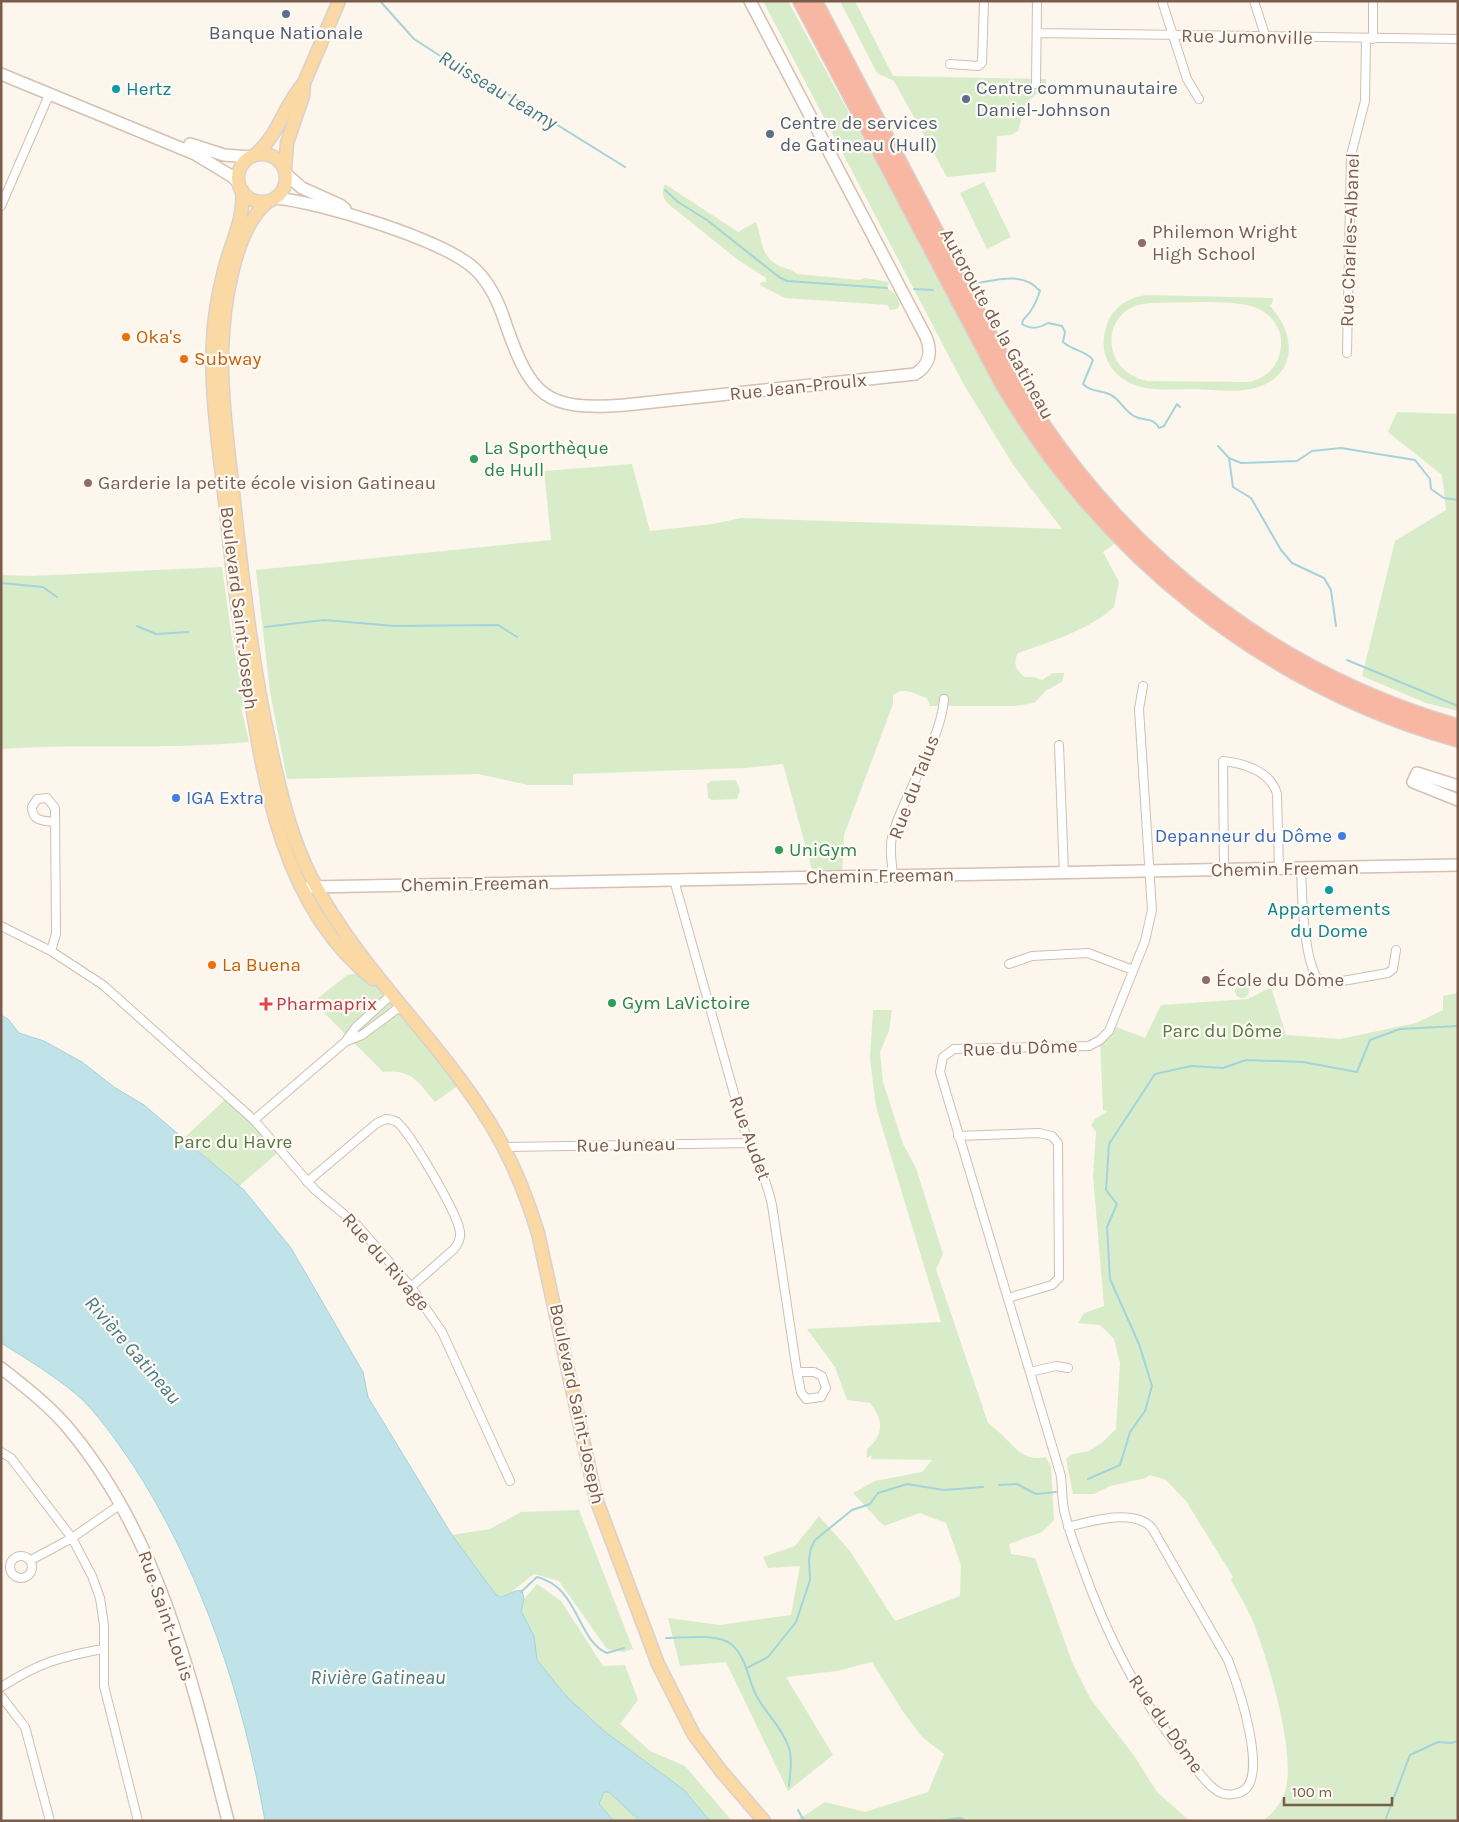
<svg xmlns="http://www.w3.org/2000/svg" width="1459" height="1822" font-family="Karla,sans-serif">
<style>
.green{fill:#d8ecc9;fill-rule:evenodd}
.water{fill:#bfe3e8;stroke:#a5d3da}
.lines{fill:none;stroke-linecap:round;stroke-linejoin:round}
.stream{stroke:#a5d3da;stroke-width:2}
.street-casing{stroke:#d1beb0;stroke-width:10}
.secondary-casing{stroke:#d6c0b0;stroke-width:14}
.primary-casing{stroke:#dad1cd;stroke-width:15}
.highway-casing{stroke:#dad1cd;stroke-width:18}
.street{stroke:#fff;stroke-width:8}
.secondary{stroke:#fff;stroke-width:11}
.primary{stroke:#fbd9a5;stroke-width:12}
.highway{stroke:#f7b7a3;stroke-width:15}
.service-dot{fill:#5c6f8a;stroke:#fffaf3;stroke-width:2}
.culture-dot{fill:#0f9aa8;stroke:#fffaf3;stroke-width:2}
.education-dot{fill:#8d6e63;stroke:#fffaf3;stroke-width:2}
.food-dot{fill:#e8710a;stroke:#fffaf3;stroke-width:2}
.leisure-dot{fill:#2e9e5b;stroke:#fffaf3;stroke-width:2}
.shop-dot{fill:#3f7fe0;stroke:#fffaf3;stroke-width:2}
.health-dot{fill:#e0444e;stroke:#fffaf3;stroke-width:2}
.labels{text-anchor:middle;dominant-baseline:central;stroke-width:4.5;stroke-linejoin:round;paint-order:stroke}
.service-label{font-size:19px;fill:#4e5e75;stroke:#fffaf3;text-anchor:start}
.street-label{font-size:19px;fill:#7a5c4d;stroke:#fffaf3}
.culture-label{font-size:19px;fill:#0d838f;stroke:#fffaf3;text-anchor:start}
.education-label{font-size:19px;fill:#785e54;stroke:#fffaf3;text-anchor:start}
.food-label{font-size:19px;fill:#c56008;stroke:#fffaf3;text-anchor:start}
.leisure-label{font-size:19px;fill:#27864d;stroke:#fffaf3;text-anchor:start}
.shop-label{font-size:19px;fill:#366cbe;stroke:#fffaf3;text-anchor:start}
.health-label{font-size:19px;fill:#be3a42;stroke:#fffaf3;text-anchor:start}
.park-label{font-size:19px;fill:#537a41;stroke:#fffaf3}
.water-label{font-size:20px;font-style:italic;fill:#437c86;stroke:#fffaf3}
</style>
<rect width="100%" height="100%" fill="#fdf6ec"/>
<path class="green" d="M 763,1 L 788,1 L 1017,422 L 1062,485 L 1114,544 L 1103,552 L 1119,582 L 1114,607 C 1092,628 1048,643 1018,653 C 1013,663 1015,670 1025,677 L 1034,677 L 1042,680 L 1053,673 L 1064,673 L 1062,682 L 1047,690 L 1034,703 L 1015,706 L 930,706 L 927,698 C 915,694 904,686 893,695 L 893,704 L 844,835 L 842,876 L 814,877 L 783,764 L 745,768 L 573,774 L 573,785 L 528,785 L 478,774 L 287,779 L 270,692 L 256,570 L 551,540 L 544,471 L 632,464 L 650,531 L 713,524 L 741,518 L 1062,529 L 1014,466 L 964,385 Z
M 840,1 L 855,1 L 893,76 L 1046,79 L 1046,90 C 1024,96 1024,113 1018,131 L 1011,135 L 997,136 L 996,172 L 947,177 L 894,81 L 877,73 Z
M 984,182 L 1011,237 L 987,249 L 960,193 Z
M 665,184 L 738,232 L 756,222 C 763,240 759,255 779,266 C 786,269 791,269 797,274 L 859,280 L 865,278 L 889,282 L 887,288 L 895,294 L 900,304 L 897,309 L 890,310 L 888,305 L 785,298 L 760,285 L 761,282 L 766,282 L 766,278 L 738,260 L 666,202 C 662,196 662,190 665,184 Z
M 1147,295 L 1273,298 L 1272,304 L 1269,305 C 1296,332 1299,376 1255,388 C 1237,393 1214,390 1195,389 C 1163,389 1128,395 1109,364 C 1103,353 1102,340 1106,328 C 1111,308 1128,297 1147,295 ZM 1151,303 C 1177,303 1233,299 1254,307 C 1274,314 1285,333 1280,352 C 1277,369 1264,378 1249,382 L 1147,381 C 1098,371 1100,305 1151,303 Z
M 1397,412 L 1458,414 L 1458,711 L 1426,703 L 1362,676 L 1395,541 L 1446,510 L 1442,475 L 1388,432 Z
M 222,567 L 232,639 L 245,705 L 241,707 L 249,742 C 167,750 83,743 1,749 L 1,575 L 32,576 Z
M 736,780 L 740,791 L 737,799 L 712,800 L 708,798 L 707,784 L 711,781 Z
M 365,972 L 387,990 L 462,1083 L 435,1102 C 418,1082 412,1069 383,1072 L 313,1002 L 347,975 Z
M1235 991a7 7 0 1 1 14 0a7 7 0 1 1-14 0Z
M 1271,987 L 1286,1035 L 1340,1039 L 1416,1023 L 1443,1010 L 1443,996 L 1458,993 L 1458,1821 L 1262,1821 C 1272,1815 1281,1803 1285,1792 C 1297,1753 1267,1655 1251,1617 C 1245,1604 1238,1592 1231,1580 L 1233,1577 L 1230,1572 L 1186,1501 L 1166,1480 L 1150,1475 L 1146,1478 L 1110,1486 L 1094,1494 L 1073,1494 L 1066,1459 C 1073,1452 1079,1454 1088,1451 C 1100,1446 1107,1438 1116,1429 L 1120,1363 L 1114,1339 L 1100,1325 L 1078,1323 L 1084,1313 L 1104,1306 L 1093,1176 L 1096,1132 L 1091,1125 L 1095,1119 L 1108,1111 L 1103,1110 L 1100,1040 L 1111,1025 L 1145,1038 L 1161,1005 L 1248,999 Z
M 873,1010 L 892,1010 L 889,1031 L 880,1052 L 883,1082 L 903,1144 L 916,1168 L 943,1254 L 936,1269 L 988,1423 C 994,1428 1001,1433 1006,1439 C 1019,1452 1026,1461 1046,1457 L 1051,1467 L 1054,1520 L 1042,1532 L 1009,1544 L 1011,1554 L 1035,1558 L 1072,1662 L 1090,1698 L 1135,1757 L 1157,1792 L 1190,1821 L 796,1821 L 825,1802 L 865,1812 L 928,1792 L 944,1754 L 922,1737 L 902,1710 L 872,1662 L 837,1671 L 786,1677 L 833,1755 L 788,1791 L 726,1662 L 680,1666 L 668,1618 L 720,1625 L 791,1615 L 800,1566 L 768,1568 L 763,1557 L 795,1546 L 819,1516 L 850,1551 L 895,1621 L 960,1596 L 961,1565 L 946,1523 L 920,1513 L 884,1526 L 853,1493 L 875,1481 L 922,1472 L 932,1460 L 871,1459 L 872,1455 L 867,1458 L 867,1449 C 884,1435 884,1420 870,1403 L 847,1400 L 835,1367 L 807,1329 L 941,1322 L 876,1107 L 870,1059 Z
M 228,1097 L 281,1150 L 239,1186 L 184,1138 Z
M 579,1510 L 633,1649 L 623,1652 L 607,1649 L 559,1581 L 534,1574 L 506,1596 L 496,1595 L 452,1535 L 490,1529 L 521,1512 Z
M 537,1584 L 561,1601 L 603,1666 L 625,1665 L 638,1700 L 620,1724 L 650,1751 L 685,1766 L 732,1821 L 710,1821 L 684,1790 L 604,1731 L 566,1696 L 537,1660 L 534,1636 L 521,1611 L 524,1599 Z
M 604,1792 L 609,1792 L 640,1821 L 614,1821 L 599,1804 Z"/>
<path class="water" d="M 1,1015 L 8,1019 L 19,1033 L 44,1041 L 82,1062 L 114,1087 L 144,1105 L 244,1190 L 291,1248 L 363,1372 L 368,1397 L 452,1535 L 496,1595 C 506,1600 513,1588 522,1591 L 524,1599 L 521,1611 L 534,1636 L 537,1660 L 566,1696 L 604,1731 L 684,1790 L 710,1821 L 640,1821 L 609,1792 L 604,1792 L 599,1804 L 614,1821 L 265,1821 C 243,1696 202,1572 133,1465 C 117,1442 97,1412 76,1394 C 53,1375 27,1359 1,1343 Z"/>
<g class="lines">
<path class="stream" d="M 380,1 L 414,39 L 473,77 L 485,80 L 625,167
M 665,190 L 678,202 L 707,220 L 779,277 L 787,281 L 887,288
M 978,283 C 1000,279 1024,272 1040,291 C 1036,302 1032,312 1023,320 L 1022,324 C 1032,330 1039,328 1048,323 L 1062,326 L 1065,332 L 1063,342 C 1073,351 1085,350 1093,360 L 1083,384 C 1091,392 1099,390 1109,394 C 1120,398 1124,412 1136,417 C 1145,421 1153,417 1159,428 L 1164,426 L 1177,404 L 1180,407
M 914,289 L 933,290
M 1218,446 L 1229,458 L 1241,463 L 1297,461 L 1312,451 L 1341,448 L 1415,460 L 1430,479 L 1431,489 L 1444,498 L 1458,500
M 1229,458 L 1233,487 L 1251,498 L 1281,550 L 1292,563 L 1324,578 L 1331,590 L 1336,626
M 1,583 L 43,587 L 57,597
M 137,626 L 156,634 L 188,632
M 265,627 L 324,620 L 395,626 L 498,625 L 517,637
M 1347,660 L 1458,706
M 1088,1479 L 1120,1465 L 1130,1432 L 1145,1411 L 1152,1386 L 1139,1344 L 1110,1279 L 1107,1227 L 1117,1204 L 1106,1190 L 1109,1144 L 1155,1074 L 1191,1066 L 1223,1068 L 1246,1060 L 1303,1062 L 1357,1072 L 1370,1040 L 1400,1029 L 1458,1026
M 999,1485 L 1017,1484 L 1036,1494 L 1056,1492
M 521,1592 L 537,1577 C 579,1587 577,1641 607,1653 L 624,1648
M 666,1638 C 683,1638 718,1633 731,1644 C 746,1656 748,1679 756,1695 C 766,1714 782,1727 789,1748 C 793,1760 790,1774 789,1786
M 747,1668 L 768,1657 L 796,1622 L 810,1580 L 809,1559 L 811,1548 L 815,1540 L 852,1510 L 870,1504 L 878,1493 L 907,1484 L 944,1490 L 983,1487
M 798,1810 L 804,1821
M 940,1821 L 960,1818 L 966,1821
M 1385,1821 L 1410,1755 L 1438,1742 L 1451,1743 L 1458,1741"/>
<defs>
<path id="street" d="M 1162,1 L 1187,79 L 1199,99
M 1254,1 L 1266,38
M 1037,33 L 1458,39
M 1373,39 L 1373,1
M 950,64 L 978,66 L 982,63 L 984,1
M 1036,84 L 1037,1
M 1,206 L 49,95
M 1347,353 L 1351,155 L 1365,101 L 1366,39
M 1059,745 L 1064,873
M 1301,868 C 1302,895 1303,960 1319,981 L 1331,983 L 1388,973 L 1393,969 L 1396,950
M 1224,870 L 1223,761 C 1243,763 1271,771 1277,794 L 1279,869
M 893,875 C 892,862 889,850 892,837 C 903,794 941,742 944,699
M 674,880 L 748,1143 C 759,1163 767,1182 772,1205 L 797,1372 L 801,1392 L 806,1399 L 821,1397 L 826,1388 L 822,1376 L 814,1372 L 797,1372
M 1,926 L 51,951 L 103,985 L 254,1120 L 315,1190 L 357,1225 L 411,1287 L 442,1332 L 510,1481
M 51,951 L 56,934 L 55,808 L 47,798 L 37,799 L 32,807 C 32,821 43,821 55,822
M 1009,964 L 1032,956 L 1088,953 L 1133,970
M 347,1041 L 362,1035 L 401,1006
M 254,1120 L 345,1042 L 356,1027 L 391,995
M 958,1136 L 1039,1133 L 1052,1136 L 1058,1143 L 1059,1278 L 1052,1285 L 1008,1298
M 503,1147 L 748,1143
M 307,1182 L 377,1123 L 386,1119 C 390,1119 393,1120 397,1122 C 411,1134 458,1214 460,1232 C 461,1239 458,1244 454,1249 L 411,1287
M 1030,1372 L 1056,1366 L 1068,1368
M 1,1452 L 11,1458 L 72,1538 L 92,1576 L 100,1598 L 104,1625 L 104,1686 L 138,1821
M 1068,1527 C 1091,1521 1134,1508 1152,1528 L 1228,1660 C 1237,1683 1273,1785 1238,1793 C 1231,1795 1222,1795 1216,1790 C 1205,1783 1197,1769 1188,1759 C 1139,1701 1105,1632 1080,1560 C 1074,1544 1068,1527 1064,1510 C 1062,1498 1062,1487 1061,1476 L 940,1072 L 943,1057 L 954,1049 L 1089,1046 L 1100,1040 L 1109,1031 L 1145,941 L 1152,910 L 1139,709 L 1143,686
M10 1567a11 11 0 1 1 22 0a11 11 0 1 1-22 0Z
M 31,1560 L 72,1538 L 121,1504
M 1,1687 C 39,1663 59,1657 103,1649
M 1,1696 L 25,1727 L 50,1821"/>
<path id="secondary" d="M 1,74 L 195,154 L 233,177 L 239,184
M 190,144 L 224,155 L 251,157
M 286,174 L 302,188 L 340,205 L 345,209
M 275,198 C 320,202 445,240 476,270 C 491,285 499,303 505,322 C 531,397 545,411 625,405 L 915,374 C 930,365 932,352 926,337 L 750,1
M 1458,786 L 1417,773 L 1413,782 L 1458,800
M 310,887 L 1458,865
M 1,1368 C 24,1386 50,1406 69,1429 C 161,1539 193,1685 228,1821"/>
<path id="primary" d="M238 178a24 24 0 1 1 48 0a24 24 0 1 1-48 0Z
M 255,155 C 281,132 283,106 304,83
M 285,169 L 287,143 L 303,96 L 304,83 L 339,1
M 242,190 C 245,218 232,240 225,267 C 219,290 214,316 213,340 C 210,399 221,460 227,519 C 232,573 240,626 248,680 C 264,785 283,908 373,979
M 269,201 C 233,228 223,310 222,353 C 221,402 230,461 235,511 C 244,591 253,671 271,750 C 281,795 291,838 312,879 C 358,968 435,1035 488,1120 C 510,1155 526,1194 538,1233 L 596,1499 L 658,1664 L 694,1735 L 721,1771 L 764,1821"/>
<path id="highway" d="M 801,1 L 1002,382 C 1103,554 1265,685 1458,739
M 814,1 C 854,77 894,153 934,229 C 968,293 999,359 1039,420 C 1138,568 1286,678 1458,727"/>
</defs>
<use href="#street" class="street-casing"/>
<use href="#secondary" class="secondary-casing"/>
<use href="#primary" class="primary-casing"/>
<use href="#highway" class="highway-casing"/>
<use href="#street" class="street"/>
<use href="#secondary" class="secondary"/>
<use href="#primary" class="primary"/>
<use href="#highway" class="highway"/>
</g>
<g class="service-dot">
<circle cx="286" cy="14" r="5"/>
<circle cx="966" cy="99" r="5"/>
<circle cx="770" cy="134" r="5"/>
</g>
<g class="culture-dot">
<circle cx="116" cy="89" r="5"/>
<circle cx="1329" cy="890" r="5"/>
</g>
<g class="education-dot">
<circle cx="1142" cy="243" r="5"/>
<circle cx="88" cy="483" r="5"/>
<circle cx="1206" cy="980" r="5"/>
</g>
<g class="food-dot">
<circle cx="126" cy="337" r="5"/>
<circle cx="184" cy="359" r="5"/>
<circle cx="212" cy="965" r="5"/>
</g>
<g class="leisure-dot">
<circle cx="474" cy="459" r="5"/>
<circle cx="779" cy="850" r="5"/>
<circle cx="612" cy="1003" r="5"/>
</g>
<g class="shop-dot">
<circle cx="176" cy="798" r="5"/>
<circle cx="1342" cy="836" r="5"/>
</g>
<path class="health-dot" d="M263.5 996.5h5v5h5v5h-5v5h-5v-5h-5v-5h5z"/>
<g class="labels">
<g class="service-label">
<text x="286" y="33" text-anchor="middle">Banque Nationale</text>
<text x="976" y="88">Centre communautaire<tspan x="976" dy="22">Daniel-Johnson</tspan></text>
<text x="780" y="123">Centre de services<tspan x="780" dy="22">de Gatineau (Hull)</tspan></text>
</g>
<g class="street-label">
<text transform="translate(1247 37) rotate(1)">Rue Jumonville</text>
<text transform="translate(1350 240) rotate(-88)">Rue Charles-Albanel</text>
<text transform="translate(997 324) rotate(61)">Autoroute de la Gatineau</text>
<text transform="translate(798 387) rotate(-6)">Rue Jean-Proulx</text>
<text transform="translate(239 608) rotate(83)">Boulevard Saint-Joseph</text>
<text transform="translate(914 787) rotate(-69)">Rue du Talus</text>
<text transform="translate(1285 869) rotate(-1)">Chemin Freeman</text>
<text transform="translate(880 876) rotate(-1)">Chemin Freeman</text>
<text transform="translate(475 884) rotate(-1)">Chemin Freeman</text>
<text transform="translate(1020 1048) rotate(-2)">Rue du Dôme</text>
<text transform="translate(750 1138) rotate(70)">Rue Audet</text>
<text transform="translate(626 1145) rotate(-1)">Rue Juneau</text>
<text transform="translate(386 1262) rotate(49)">Rue du Rivage</text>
<text transform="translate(577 1404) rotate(78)">Boulevard Saint-Joseph</text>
<text transform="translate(166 1616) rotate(71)">Rue Saint-Louis</text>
<text transform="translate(1166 1724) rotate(55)">Rue du Dôme</text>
</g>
<g class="culture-label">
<text x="126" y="89">Hertz</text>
<text x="1329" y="909" text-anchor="middle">Appartements<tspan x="1329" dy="22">du Dome</tspan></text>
</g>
<g class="education-label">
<text x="1152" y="232">Philemon Wright<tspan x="1152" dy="22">High School</tspan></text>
<text x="98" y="483">Garderie la petite école vision Gatineau</text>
<text x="1216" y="980">École du Dôme</text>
</g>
<g class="food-label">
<text x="136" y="337">Oka's</text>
<text x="194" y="359">Subway</text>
<text x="222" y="965">La Buena</text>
</g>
<g class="leisure-label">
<text x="484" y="448">La Sporthèque<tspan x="484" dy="22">de Hull</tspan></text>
<text x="789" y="850">UniGym</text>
<text x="622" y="1003">Gym LaVictoire</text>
</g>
<g class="shop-label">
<text x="186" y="798">IGA Extra</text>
<text x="1332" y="836" text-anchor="end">Depanneur du Dôme</text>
</g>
<g class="health-label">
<text x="276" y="1004">Pharmaprix</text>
</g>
<g class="park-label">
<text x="1222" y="1031">Parc du Dôme</text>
<text x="233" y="1142">Parc du Havre</text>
</g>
<g class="water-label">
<text transform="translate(498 90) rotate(31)">Ruisseau Leamy</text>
<text transform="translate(133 1350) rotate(49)">Rivière Gatineau</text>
<text x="378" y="1677">Rivière Gatineau</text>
</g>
</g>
<rect width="1459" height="1822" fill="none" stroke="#7a5c4d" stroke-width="5"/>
<path d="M1284 1797v8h108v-8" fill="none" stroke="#7a5c4d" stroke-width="2.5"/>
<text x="1292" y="1797" font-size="15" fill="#7a5c4d" stroke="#fffaf3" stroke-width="4" paint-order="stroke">100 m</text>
</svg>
